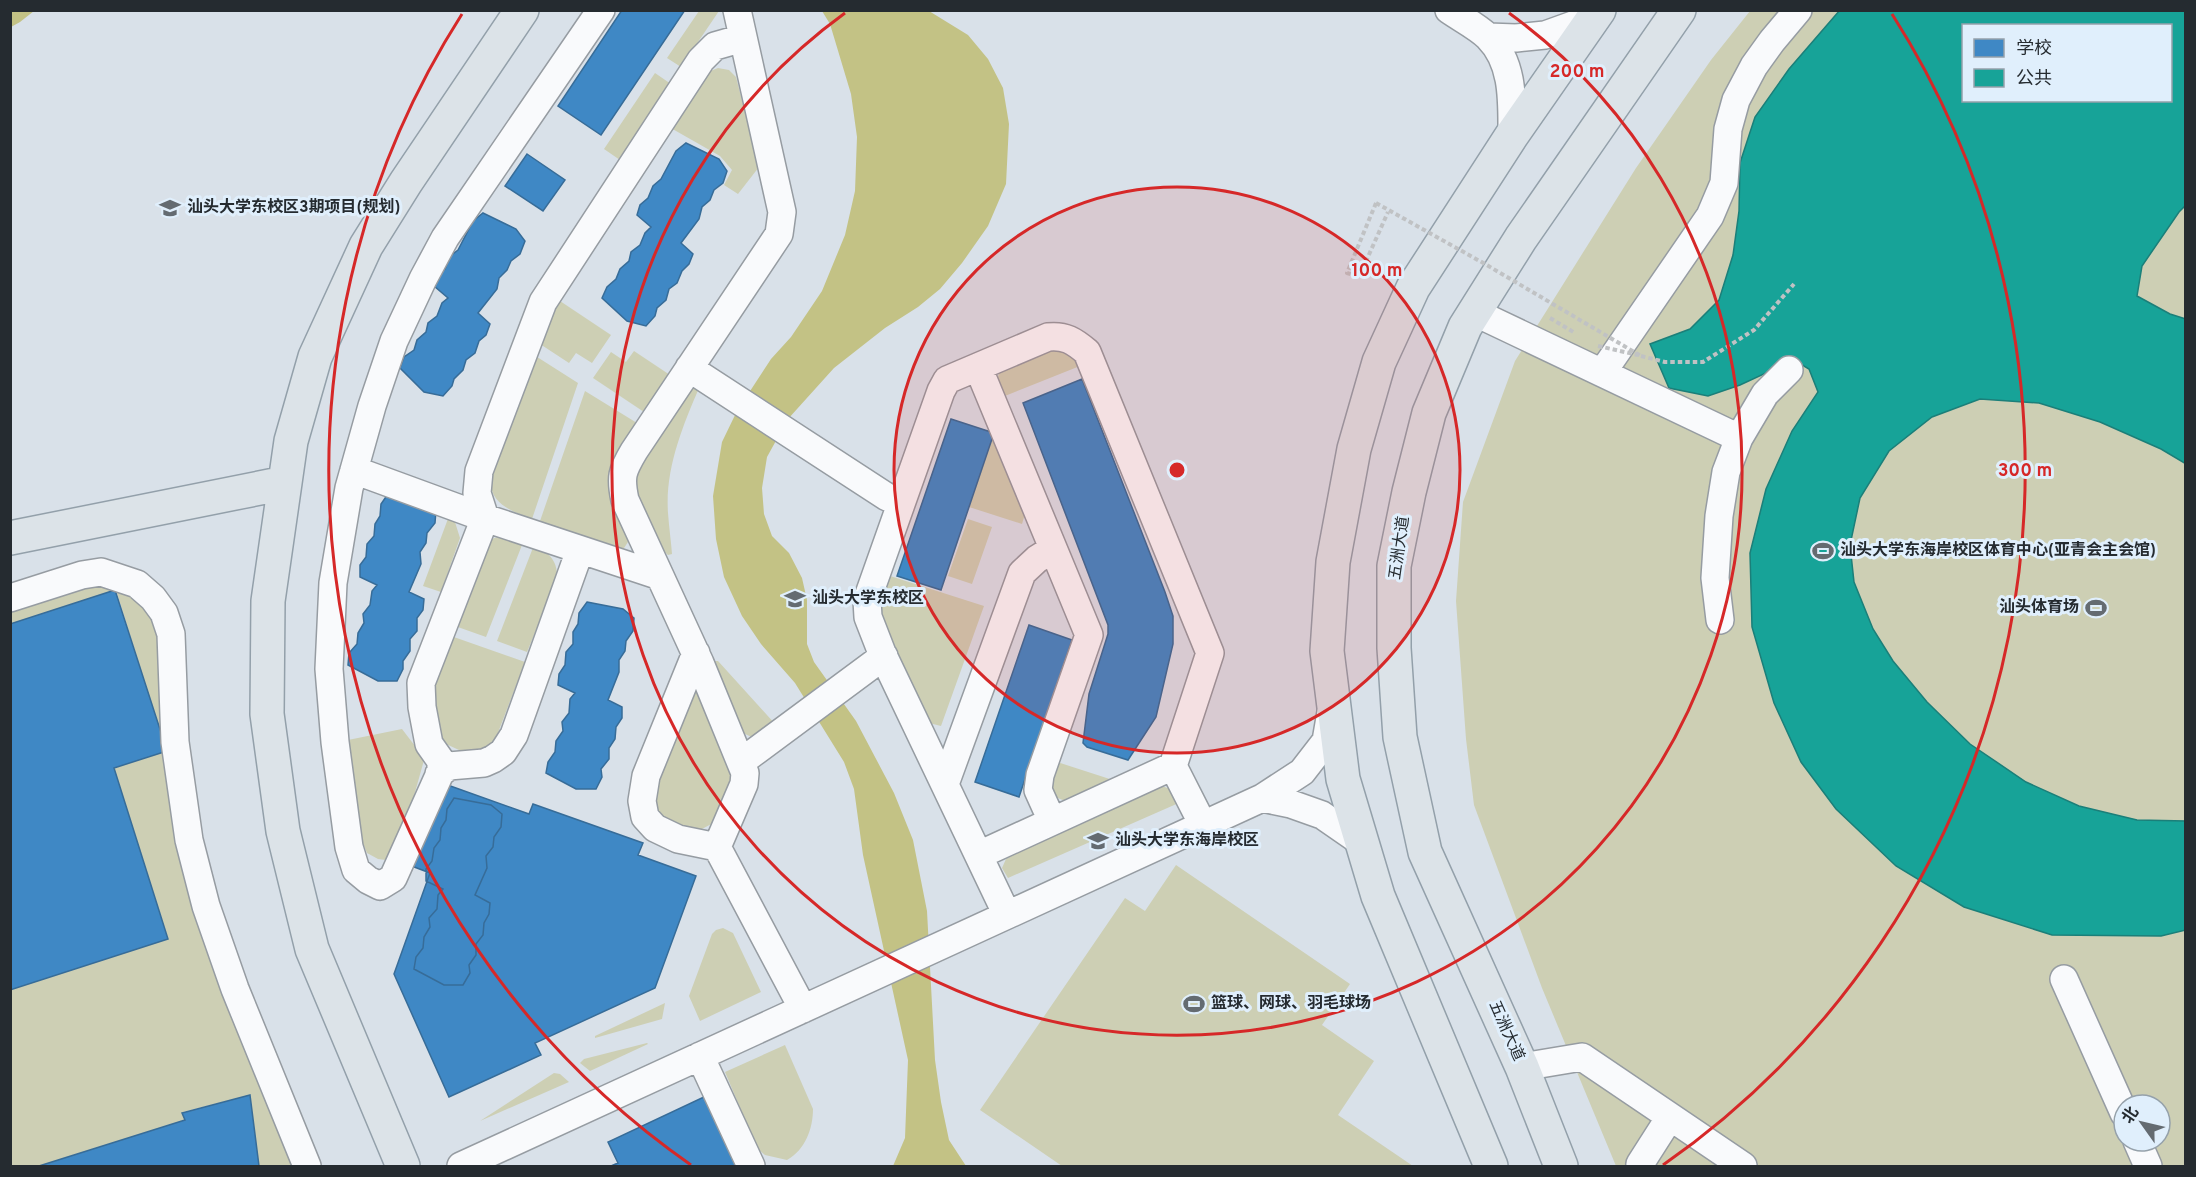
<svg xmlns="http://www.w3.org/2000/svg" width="2196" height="1177" font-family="Overpass,'Noto Sans SC',sans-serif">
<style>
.green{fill:#cdcfb4;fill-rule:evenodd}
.water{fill:#c3c285}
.schools{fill:#3f88c5;stroke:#376c98;stroke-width:1.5}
.public{fill:#17a398;stroke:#1b7f79;stroke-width:1.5;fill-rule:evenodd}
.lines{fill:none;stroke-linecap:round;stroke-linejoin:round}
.minor-casing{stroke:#969ca2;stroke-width:30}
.major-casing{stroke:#93a0aa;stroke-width:36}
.path{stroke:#c0c2c4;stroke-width:4;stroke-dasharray:4.5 3;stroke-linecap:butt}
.minor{stroke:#f9fafc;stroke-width:27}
.major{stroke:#dce3e8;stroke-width:33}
.path-bridge{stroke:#c0c2c4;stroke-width:4;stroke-dasharray:4.5 3;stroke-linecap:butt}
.ring{fill:none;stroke:#d62828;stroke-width:3}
.labels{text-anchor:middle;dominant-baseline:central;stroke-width:6;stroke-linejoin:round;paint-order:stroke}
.poi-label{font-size:16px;font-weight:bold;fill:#252b30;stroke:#e0effc;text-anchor:start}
.street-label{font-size:16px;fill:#252b30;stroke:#e0effc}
.centre{fill:#d62828;stroke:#e0effc;stroke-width:3}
.ring-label{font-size:18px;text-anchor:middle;font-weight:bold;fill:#d62828;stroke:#e0effc;stroke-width:6;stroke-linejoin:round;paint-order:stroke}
</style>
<rect width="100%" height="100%" fill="#d9e1e9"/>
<path class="green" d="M 699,11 L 719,11 L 681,67 L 667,58 Z
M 1750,11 L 2185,11 L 2185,1166 L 1616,1166 L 1542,988 L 1474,805 L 1466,739 L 1456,601 L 1463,502 L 1515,361 L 1636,168 L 1711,60 ZM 1964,26 L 2170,26 L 2170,100 L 1964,100 ZM 2124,1105 L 2160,1105 L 2160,1141 L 2124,1141 Z
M 718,68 L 729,70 L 736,77 L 759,167 L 738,194 L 724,185 L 732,170 L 720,156 L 669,127 L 708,72 Z
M 655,73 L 671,84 L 620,160 L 604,149 Z
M 557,299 L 611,335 L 592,363 L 576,353 L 569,363 L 540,344 Z
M 1057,344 L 1085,364 L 1000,398 L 995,385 L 1001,368 Z
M 634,351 L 670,375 L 644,412 L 593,378 L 611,352 L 626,362 Z
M 534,355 L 578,383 L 532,519 C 512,511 491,505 490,480 Z
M 694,386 L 699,388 C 682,428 665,469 668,513 C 669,527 671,541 672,554 L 668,555 L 660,548 L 633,488 L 631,475 L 689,388 Z
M 585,391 L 637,423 C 627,438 611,456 610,475 L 630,539 L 624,548 L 616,549 L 540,521 Z
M 993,437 L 1025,514 L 1022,524 L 969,507 Z
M 449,516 L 454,519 L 460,538 L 441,592 L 423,586 Z
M 968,519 L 992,527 L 972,584 L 948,576 Z
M 500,536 L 524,540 L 486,637 L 455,626 L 489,540 Z
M 534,545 C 549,553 558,560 557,579 L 527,652 L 497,641 Z
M 887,575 L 984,606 L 941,726 L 929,723 L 925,720 L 876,605 Z
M 103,582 L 142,601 L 162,637 L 166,727 L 297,1166 L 259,1166 L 250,1095 L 183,1112 L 185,1120 L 39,1166 L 11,1166 L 10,990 L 168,938 L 114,768 L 166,751 L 116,590 L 11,624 L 11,605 Z
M 451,636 L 525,662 L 496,738 L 483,751 L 468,752 L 459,750 L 446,744 L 441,739 L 435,710 L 435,682 Z
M 715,661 L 718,661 L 776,725 L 758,740 L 743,733 Z
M 695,687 L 732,774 L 732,782 L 719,820 L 700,830 L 689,829 L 671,822 L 660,815 L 656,808 L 655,787 Z
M 402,729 L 415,746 L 426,753 L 400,846 L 386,860 L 378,859 L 367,853 L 360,836 L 348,740 Z
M 1051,760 L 1119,782 C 1097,793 1075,812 1052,794 Z
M 1161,786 C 1171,788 1176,793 1181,802 L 1008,878 L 1002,868 L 1006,859 L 1017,853 Z
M 1176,865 L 1350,984 L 1322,1025 L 1374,1061 L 1338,1115 L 1413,1166 L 1062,1166 L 980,1110 L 1125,898 L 1145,911 Z
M 723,928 L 733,933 L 761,992 L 700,1021 L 689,996 L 712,934 L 716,930 Z
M 665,1003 L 662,1019 L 595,1038 L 595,1036 Z
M 647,1043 L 648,1044 L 590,1071 L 580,1063 L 584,1059 Z
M 785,1045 L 813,1109 C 813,1129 805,1150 787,1160 L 765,1155 L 757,1148 L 725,1072 Z
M 554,1073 L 560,1074 L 569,1082 L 480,1121 Z"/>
<path class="water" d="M 11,10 L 34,10 L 34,11 L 20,22 L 11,27 Z
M 822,11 L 929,11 L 968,35 L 988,59 L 1003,88 L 1009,124 L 1006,184 L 988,226 L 962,263 L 940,289 L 918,307 L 885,328 L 834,368 L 788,419 L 767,457 L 762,488 L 764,514 L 772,536 L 789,553 L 802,578 L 807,600 L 807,644 L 814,662 L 856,721 L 894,793 L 913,840 L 927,911 L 935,1060 L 941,1102 L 949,1140 L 966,1166 L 893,1166 L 905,1138 L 908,1060 L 863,855 L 854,789 L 844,762 L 795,683 L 761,644 L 742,616 L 724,577 L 716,539 L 713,496 L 722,442 L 737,411 L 771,359 L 791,337 L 822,291 L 845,235 L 855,191 L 857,137 L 851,94 L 830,24 Z"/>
<path class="schools" d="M 622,10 L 685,10 L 601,135 L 558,106 Z
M 686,143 L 719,159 L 727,171 L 723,183 L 714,190 L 710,200 L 702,207 L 699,219 L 681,243 L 693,254 L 689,264 L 682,271 L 677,283 L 669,289 L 666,300 L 657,308 L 655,316 L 646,326 L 627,321 L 602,298 L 607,287 L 616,279 L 620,269 L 629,261 L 631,252 L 640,245 L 645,233 L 651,227 L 637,215 L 640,205 L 648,198 L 653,186 L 661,179 L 676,151 Z
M 527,154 L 565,180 L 543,211 L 505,186 Z
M 483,213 L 516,229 L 525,241 L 520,254 L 511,261 L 507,270 L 499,278 L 497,289 L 478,313 L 490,324 L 486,335 L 479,341 L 475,353 L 466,360 L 463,370 L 454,379 L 452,386 L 443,396 L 424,392 L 400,368 L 404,357 L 414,350 L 417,340 L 426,332 L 428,323 L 437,316 L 442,303 L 448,298 L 434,286 L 437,275 L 445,269 L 450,256 L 458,250 L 473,221 Z
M 1082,379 L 1165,592 L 1173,616 L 1173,644 L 1156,717 L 1128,760 L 1087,747 L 1083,743 L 1089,694 L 1108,634 L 1108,625 L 1023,403 Z
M 951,419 L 994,433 L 941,590 L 897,576 Z
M 388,494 L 436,510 L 435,523 L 427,533 L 426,543 L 420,552 L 421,564 L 409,592 L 424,599 L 423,610 L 417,618 L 417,631 L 410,639 L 410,651 L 403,661 L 403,669 L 397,681 L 378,681 L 348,665 L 349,653 L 357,644 L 358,633 L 364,623 L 363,614 L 370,605 L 372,591 L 377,585 L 360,577 L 360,565 L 366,557 L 367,544 L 374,536 L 375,524 L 380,516 L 381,504 Z
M 115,590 L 167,751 L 114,768 L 168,939 L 10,990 L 10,624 Z
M 587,602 L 623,609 L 634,618 L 633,631 L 626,641 L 625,651 L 619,660 L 619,672 L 608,700 L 622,707 L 622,718 L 616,727 L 615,739 L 609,748 L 609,759 L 601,769 L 602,777 L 596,789 L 576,789 L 546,773 L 548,762 L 555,752 L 556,741 L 563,731 L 562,722 L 569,713 L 570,699 L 575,693 L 558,685 L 559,674 L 565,665 L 566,652 L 573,644 L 573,632 L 578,624 L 579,613 Z
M 1029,625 L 1072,640 L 1019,797 L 975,782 Z
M 442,783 L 529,814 L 533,804 L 643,843 L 638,855 L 696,876 L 655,988 L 535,1043 L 541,1055 L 449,1097 L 394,974 L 430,873 L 409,865 Z
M 454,798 L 491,805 L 502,814 L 501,827 L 494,837 L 493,847 L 486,856 L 487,868 L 475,895 L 490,903 L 489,914 L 484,923 L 483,935 L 476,944 L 476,955 L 469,965 L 470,973 L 463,985 L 444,985 L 414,969 L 416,957 L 423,948 L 424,937 L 430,927 L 429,918 L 437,909 L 438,895 L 443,889 L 426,881 L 426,869 L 432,861 L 434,848 L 440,840 L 441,828 L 446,820 L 447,809 Z
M 250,1095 L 259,1166 L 39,1166 L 185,1120 L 182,1113 Z
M 706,1096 L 739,1166 L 611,1166 L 618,1163 L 608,1142 Z"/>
<path class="public" d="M 1840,10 L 2186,10 L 2186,205 L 2179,212 L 2142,266 L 2137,296 L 2170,314 L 2186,319 L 2186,464 L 2161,449 L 2100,422 L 2039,403 L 1980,399 L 1932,417 L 1889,451 L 1860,498 L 1850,545 L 1854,582 L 1873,629 L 1893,661 L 1927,702 L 1970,744 L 2026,782 L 2079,806 L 2137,820 L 2186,821 L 2186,930 L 2161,936 L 2052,935 L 1964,907 L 1896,866 L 1836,809 L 1801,762 L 1774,703 L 1752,627 L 1750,553 L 1766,489 L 1792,431 L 1818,392 L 1809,369 L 1794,360 L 1740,385 L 1708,396 L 1669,388 L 1650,344 L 1690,329 L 1719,300 L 1733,255 L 1739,211 L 1740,163 L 1755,117 L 1789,69 ZM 1964,26 L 2170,26 L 2170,100 L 1964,100 Z"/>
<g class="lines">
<defs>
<path id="minor" d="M 601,10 L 445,238 L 423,279 L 394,341 L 372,406 L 349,488 L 333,583 L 329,669 L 335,742 L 349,847 L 356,870 L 368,880 L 380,886 L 393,878 L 441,771 L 441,761 L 429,744 L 422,707 L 421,683 L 485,518 L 477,493 L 479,471 L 543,302 L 701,60 L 715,46 L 743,38
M 737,10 L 782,212 L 779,234 L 634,451 C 622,471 620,477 625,500 L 700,663 L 745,773 L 744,784 L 717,847 L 803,1009
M 1449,10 C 1462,19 1478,27 1488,37 C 1514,63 1512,101 1512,135
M 1488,37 L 1516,38 L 1545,35 L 1595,17
M 1474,312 L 1739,438
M 978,367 L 1089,635 L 1040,775 L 1038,790 L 1052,821
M 689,368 L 887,497
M 1602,373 L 1710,216 L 1724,183 L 1728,129 L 1736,100 L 1754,66 L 1772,41 L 1798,10
M 354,470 L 485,518 L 660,576
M 10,598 L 82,575 L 101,572 L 137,584 L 153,598 L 164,613 L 171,634 L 175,742 L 189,840 L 206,906 L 235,989 L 307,1166
M 1720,620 L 1715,578 L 1719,516 L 1726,472 L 1739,438 L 1765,394 L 1789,370
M 696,653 L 646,776 L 642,801 L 645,817 L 655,828 L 678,839 L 717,847
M 741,762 L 884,656
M 439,774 L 449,766 L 484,763 L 493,759 L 503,752 L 514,735 L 580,550
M 945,784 L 1022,573 L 1037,559 L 1053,549
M 1262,798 L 1291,804 L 1322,815 L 1361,842
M 979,855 L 1173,766
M 1007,915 L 882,653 L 868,617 L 867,600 L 941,391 L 947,380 L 1048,337 C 1065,335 1074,341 1087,352 L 1210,653 L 1173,766 L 1203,825
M 2064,979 L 2124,1113
M 700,1056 L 751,1166
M 1522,1067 L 1582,1057 L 1743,1166
M 2137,1141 L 2148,1166
M 461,1166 L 1262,798 L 1302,772 L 1326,741 L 1331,712
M 1641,1166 L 1640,1164 L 1670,1117"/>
<path id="major" d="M 10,538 L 285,483
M 403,1166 L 312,949 L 283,831 L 267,714 L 268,601 L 291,441 L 315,357 L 366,246 L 406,182 L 522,10
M 1491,1166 L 1378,896 L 1343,779 L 1327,651 L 1333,562 L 1354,449 L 1379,362 L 1413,288 L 1512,135 L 1599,10
M 1561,1166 L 1522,1067 L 1425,852 L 1400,737 L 1394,648 L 1394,566 L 1409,492 L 1429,413 L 1465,327 L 1521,238 L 1679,10"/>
</defs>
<use href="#minor" class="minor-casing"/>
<use href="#major" class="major-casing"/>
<path class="path" d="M 1376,203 L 1347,273 L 1359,277 L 1388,212
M 1550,318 L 1575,333
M 1641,356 L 1665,362 L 1703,362 L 1754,330 L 1794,284"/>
<use href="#minor" class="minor"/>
<use href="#major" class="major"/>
<path class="path-bridge" d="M 1376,203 L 1485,264 L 1641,356
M 1598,346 L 1638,355"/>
</g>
<circle cx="1177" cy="470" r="283" fill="#d62828" fill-opacity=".12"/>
<g class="ring">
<circle cx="1177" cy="470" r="283"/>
<path d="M1509 13A565 565 0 1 1 845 13"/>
<path d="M691 1165A848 848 0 0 1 462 14M1892 14A848 848 0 0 1 1663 1165"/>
</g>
<defs>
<symbol id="university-bare" viewBox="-9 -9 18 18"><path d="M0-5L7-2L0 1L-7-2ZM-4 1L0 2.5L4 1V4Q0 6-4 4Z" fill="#646b71" stroke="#e0effc" stroke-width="2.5" paint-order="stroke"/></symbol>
<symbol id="stadium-bare" viewBox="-9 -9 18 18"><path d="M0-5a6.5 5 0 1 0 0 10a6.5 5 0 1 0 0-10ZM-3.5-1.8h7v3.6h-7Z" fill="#646b71" stroke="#e0effc" stroke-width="2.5" paint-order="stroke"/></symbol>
</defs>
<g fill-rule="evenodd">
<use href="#university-bare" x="155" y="193" width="30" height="30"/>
<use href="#stadium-bare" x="1808" y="536" width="30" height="30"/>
<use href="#university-bare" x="780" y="584" width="30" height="30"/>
<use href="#stadium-bare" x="2081" y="593" width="30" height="30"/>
<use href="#university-bare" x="1083" y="826" width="30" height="30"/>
<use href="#stadium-bare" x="1179" y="989" width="30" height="30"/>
</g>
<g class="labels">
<g class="poi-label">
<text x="187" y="208">汕头大学东校区3期项目(规划)</text>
<text x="1840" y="551">汕头大学东海岸校区体育中心(亚青会主会馆)</text>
<text x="812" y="599">汕头大学东校区</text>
<text x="2079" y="608" text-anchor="end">汕头体育场</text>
<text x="1115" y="841">汕头大学东海岸校区</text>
<text x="1211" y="1004">篮球、网球、羽毛球场</text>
</g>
<g class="street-label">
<text transform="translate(1400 548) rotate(-82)">五洲大道</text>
<text transform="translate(1506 1031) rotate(66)">五洲大道</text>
</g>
</g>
<circle cx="1177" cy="470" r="9" class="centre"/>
<g class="ring-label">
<text x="1577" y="77">200 m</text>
<text x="1377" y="276">100 m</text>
<text x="2025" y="476">300 m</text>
</g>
<rect width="2196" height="1177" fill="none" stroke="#252b30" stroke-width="24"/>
<rect x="1962" y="24" width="210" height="78" fill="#e0effc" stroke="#95a1aa" stroke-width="1.5"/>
<rect x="1974" y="39" width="30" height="18" fill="#3f88c5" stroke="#95a1aa" stroke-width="1.5"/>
<text x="2016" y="54" font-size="18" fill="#252b30">学校</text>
<rect x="1974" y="69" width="30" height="18" fill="#17a398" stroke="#95a1aa" stroke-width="1.5"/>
<text x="2016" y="84" font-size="18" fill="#252b30">公共</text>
<g transform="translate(2142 1123) rotate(304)"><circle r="28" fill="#e0effc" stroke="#95a1aa" stroke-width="1.5"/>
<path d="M0-4.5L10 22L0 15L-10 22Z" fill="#646b71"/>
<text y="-9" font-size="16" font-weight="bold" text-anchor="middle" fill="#252b30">北</text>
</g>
</svg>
